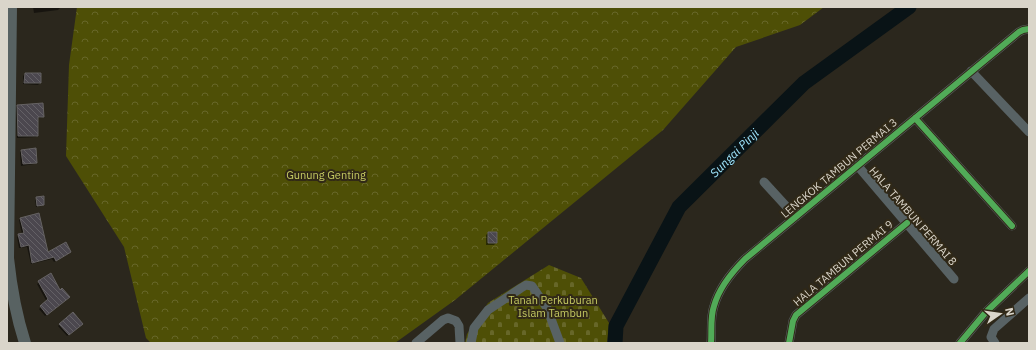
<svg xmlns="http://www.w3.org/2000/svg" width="1036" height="350" font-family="'IBM Plex Sans',sans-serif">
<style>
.forest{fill:url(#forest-crowns)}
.cemetery{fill:url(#cemetery-stones)}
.shadow{fill:#0007}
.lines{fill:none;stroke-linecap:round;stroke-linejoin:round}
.river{stroke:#091316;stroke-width:15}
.building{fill:url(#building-back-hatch);stroke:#656262}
.minor{stroke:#586264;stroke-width:9}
.major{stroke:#586262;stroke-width:12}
.cycleway-casing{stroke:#312917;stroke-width:8}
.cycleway{stroke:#51ab58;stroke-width:6}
.labels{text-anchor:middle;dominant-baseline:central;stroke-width:4;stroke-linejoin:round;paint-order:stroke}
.street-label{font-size:11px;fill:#dad5ca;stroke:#312917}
.park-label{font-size:11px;fill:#c5ca62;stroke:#312917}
.water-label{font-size:12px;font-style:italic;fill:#a0e6fd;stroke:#312917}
</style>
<defs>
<pattern id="forest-crowns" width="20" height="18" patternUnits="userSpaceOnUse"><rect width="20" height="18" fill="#4e4f06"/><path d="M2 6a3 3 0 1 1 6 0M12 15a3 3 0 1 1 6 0" fill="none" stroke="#676729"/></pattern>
<pattern id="cemetery-stones" width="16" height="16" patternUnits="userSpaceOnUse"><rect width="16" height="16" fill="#4e4f06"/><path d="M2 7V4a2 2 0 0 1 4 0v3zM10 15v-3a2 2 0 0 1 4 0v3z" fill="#676729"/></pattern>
<pattern id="building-back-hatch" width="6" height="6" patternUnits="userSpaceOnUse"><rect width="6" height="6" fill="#4b474e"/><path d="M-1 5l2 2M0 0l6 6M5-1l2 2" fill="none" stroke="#646166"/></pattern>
</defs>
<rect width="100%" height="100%" fill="#2b271d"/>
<path class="forest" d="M 77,7 L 824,7 L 800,25 L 736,47 L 663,130 L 455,300 L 395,343 L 151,343 L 146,338 L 124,247 L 66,156 L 69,65 Z"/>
<path class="cemetery" d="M 549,265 L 581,278 L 609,323 L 607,343 L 465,343 L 467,334 L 488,303 Z"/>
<path class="shadow" d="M 33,7 L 59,7 L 60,8 L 58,10 L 34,13 Z
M 25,74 L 40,83 L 38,85 L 23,84 L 23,76 Z
M 18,105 L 43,116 L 41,118 L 37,118 L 37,135 L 36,137 L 17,138 L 16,107 Z
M 21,151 L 36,162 L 34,164 L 21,166 L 20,152 Z
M 37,198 L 43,204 L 41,206 L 36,207 L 35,200 Z
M 21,218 L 47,253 L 70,252 L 54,262 L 52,259 L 31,264 L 27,247 L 19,248 L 17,237 L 22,234 L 19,220 Z
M 488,233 L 496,243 L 494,245 L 486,245 L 486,235 Z
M 51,275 L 60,291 L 66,299 L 45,316 L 39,309 L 47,302 L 37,284 Z
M 73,313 L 82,324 L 67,336 L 58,326 Z"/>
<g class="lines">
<path class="river" id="s1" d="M 615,343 L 616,326 L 679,207 L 804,83 L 909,7"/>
</g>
<path class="building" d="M 25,73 L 41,73 L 41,83 L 24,83 Z
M 43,103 L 44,117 L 38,117 L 38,136 L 18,136 L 17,105 Z
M 36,148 L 37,163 L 23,164 L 21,150 Z
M 44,196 L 44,205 L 37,206 L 36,197 Z
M 39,213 L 48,252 L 66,242 L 71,252 L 56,261 L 54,257 L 32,263 L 29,245 L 21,247 L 18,234 L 24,233 L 20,218 Z
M 488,232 L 497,232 L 497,243 L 488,243 Z
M 51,273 L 60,290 L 62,288 L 70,297 L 47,315 L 40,306 L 48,299 L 38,281 Z
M 73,312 L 83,324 L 69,335 L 59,324 Z"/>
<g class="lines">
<path class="minor" d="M 971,71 L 1029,132
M 915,118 L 1012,226
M 857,165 L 954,279
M 764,182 L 796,217
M 416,343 L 443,320 L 448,318 L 456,321 L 459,326 L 460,343
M 471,343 L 474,328 L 488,310 L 521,288 L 526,285 L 532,286 L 547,308 L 560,343
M 711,343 C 712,331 710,317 714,306 C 719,288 732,272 745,259 L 1019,32 L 1023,30 L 1029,29
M 789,343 L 793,321 L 796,315 L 907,223
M 960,343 L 986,312 L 1029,271
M 995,343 L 991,337 L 994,329 L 1029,298"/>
<path class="major" d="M 11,7 L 8,258 C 11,287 16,315 25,343"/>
<defs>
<path id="cycleway" d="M 915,118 L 1012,226
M 711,343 C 712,331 710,317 714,306 C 719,288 732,272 745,259 L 1019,32 L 1023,30 L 1029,29
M 789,343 L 793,321 L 796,315 L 907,223
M 960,343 L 986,312 L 1029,271"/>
</defs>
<use href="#cycleway" class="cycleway-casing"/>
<use href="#cycleway" class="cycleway"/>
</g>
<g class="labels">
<g class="street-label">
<text transform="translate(839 168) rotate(-40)">LENGKOK TAMBUN PERMAI 3</text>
<text transform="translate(913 216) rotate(49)">HALA TAMBUN PERMAI 8</text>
<text transform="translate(843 263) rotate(-40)">HALA TAMBUN PERMAI 9</text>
</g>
<g class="park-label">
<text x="326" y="175">Gunung Genting</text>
<text x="553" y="300">Tanah Perkuburan<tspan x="553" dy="13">Islam Tambun</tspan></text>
</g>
<g class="water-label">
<text stroke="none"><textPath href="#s1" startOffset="229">Sungai Pinji</textPath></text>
</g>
</g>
<rect width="1036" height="350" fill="none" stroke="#dad5ca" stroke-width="16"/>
<g transform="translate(1000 314) rotate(77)" stroke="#312917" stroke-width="3" paint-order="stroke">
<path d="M0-3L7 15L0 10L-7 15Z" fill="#dad5ca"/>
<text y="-6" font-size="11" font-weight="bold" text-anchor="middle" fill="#dad5ca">N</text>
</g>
</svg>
